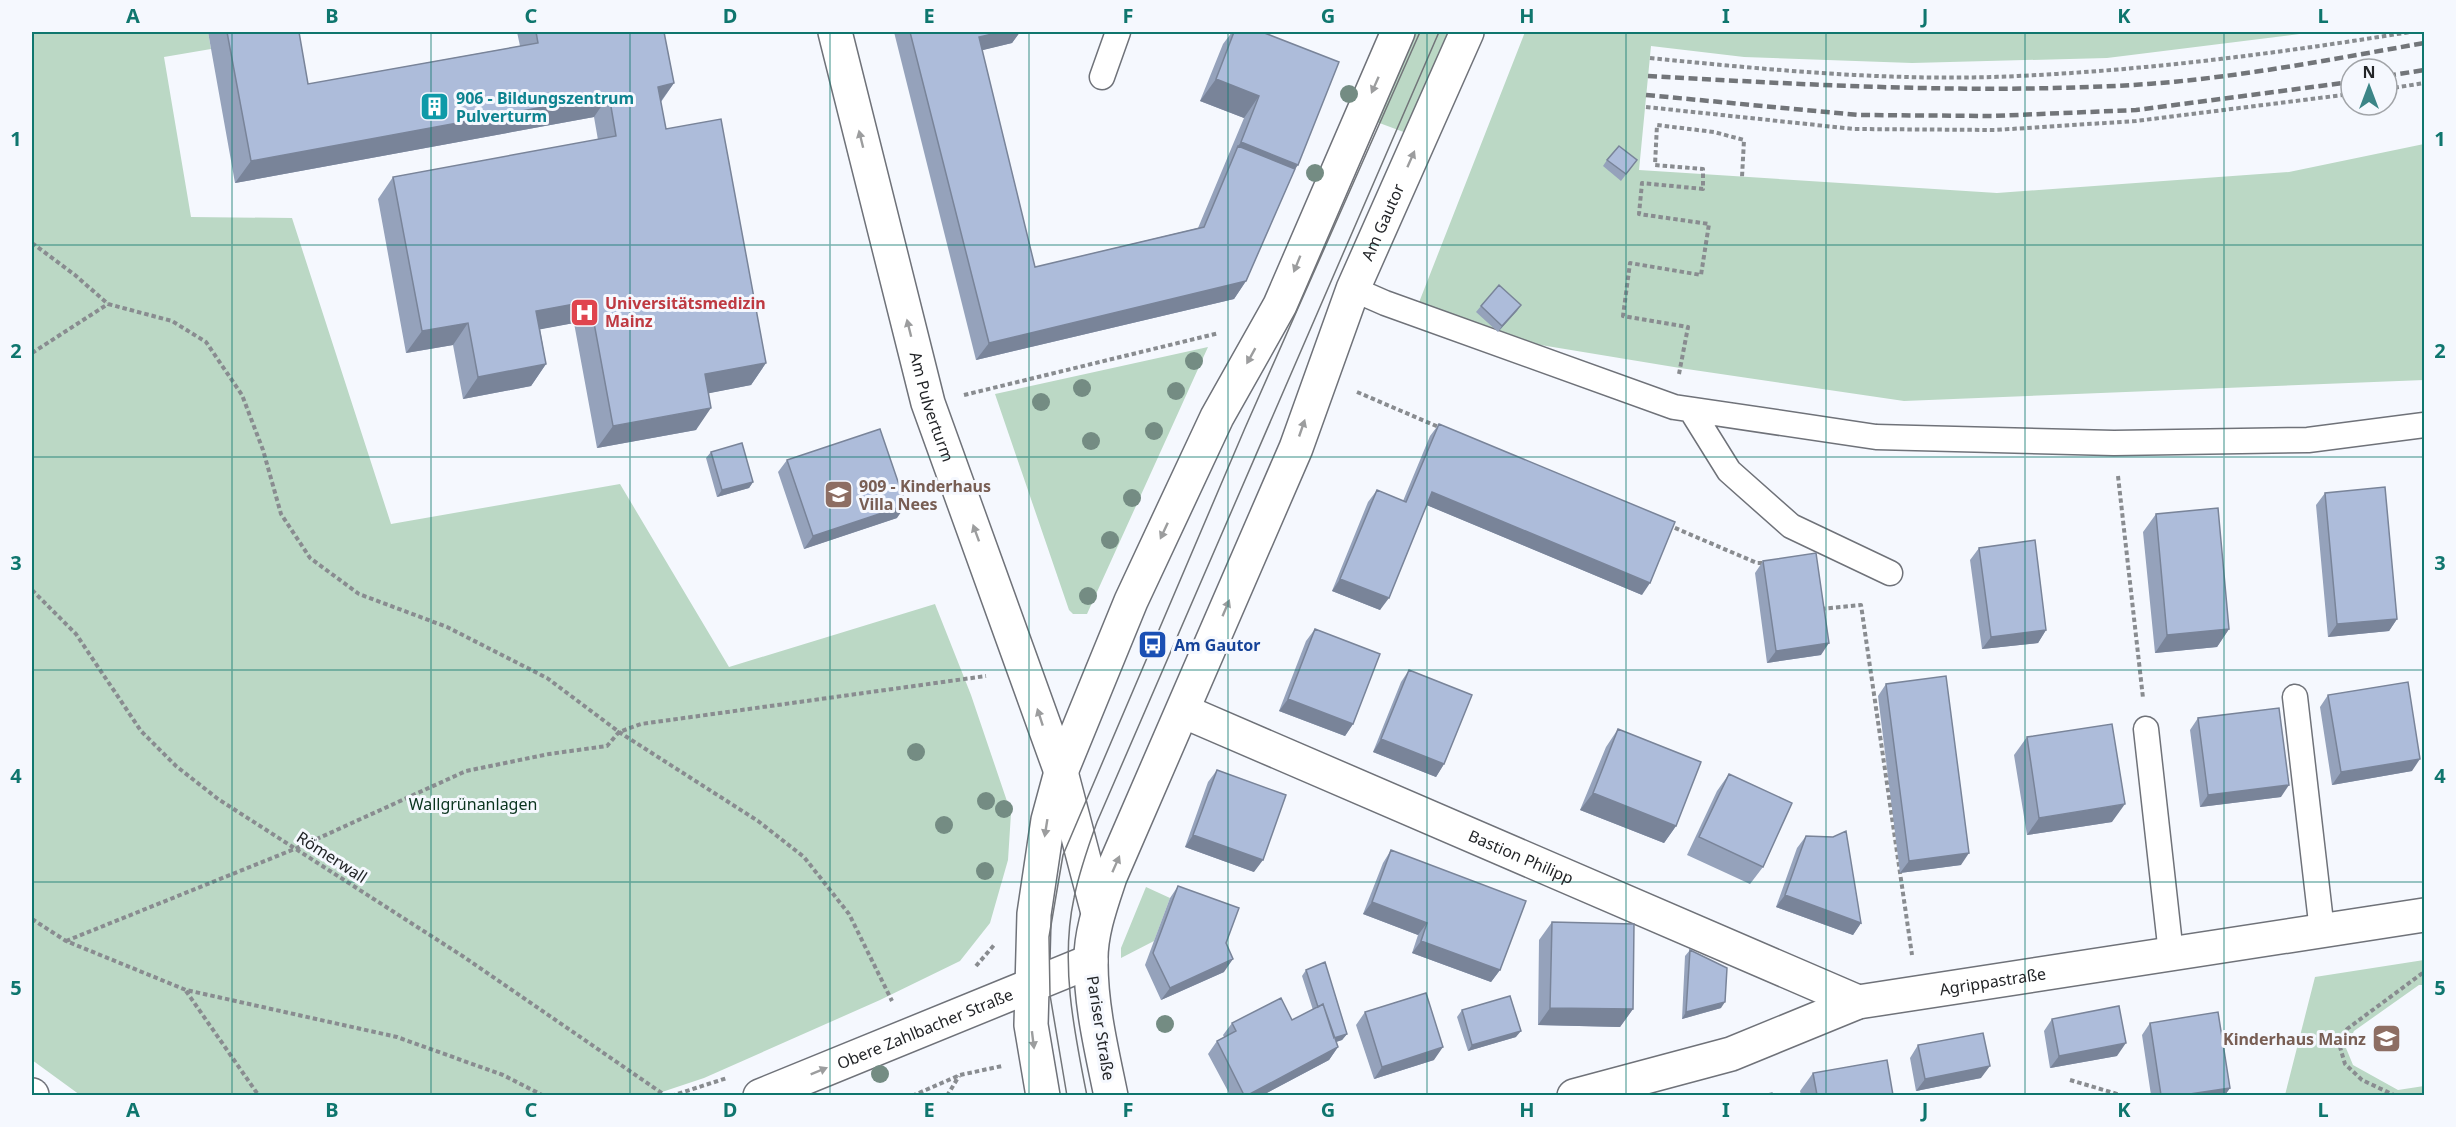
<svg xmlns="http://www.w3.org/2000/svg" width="2456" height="1127" font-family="'Noto Sans',sans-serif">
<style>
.green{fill:#bbd8c5}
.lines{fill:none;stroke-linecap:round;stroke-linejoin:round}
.service-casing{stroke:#6f7279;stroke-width:27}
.minor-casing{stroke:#6f7279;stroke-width:36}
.primary-casing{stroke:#6f7279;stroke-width:36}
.path{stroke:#898c90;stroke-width:4;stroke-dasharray:4.5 3;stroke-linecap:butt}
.service{stroke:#fff;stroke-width:24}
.minor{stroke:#fff;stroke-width:33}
.primary{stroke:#fff;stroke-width:33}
.tram{stroke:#727579;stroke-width:1.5}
.rail{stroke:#727579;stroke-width:4.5;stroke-dasharray:9 4.5;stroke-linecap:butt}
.tree{fill:#748c83}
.wall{fill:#95a2bb}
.shaded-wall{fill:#798499}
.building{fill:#adbcda;stroke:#798499;stroke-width:1.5}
.oneway{fill:#9c9d9e}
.grid{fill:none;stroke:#0f766e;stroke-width:1.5;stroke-opacity:0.55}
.labels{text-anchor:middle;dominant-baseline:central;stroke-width:6;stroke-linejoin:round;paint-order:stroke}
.culture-label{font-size:16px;font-weight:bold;fill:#0d838f;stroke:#f5f8fe;text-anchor:start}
.street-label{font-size:16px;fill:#232528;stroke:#f5f8fe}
.health-label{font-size:16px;font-weight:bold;fill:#be3a42;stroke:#f5f8fe;text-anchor:start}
.education-label{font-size:16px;font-weight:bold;fill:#785e54;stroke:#f5f8fe;text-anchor:start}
.transit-label{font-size:16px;font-weight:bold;fill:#164399;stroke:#f5f8fe;text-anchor:start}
.park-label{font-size:16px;fill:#0a341e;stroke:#f5f8fe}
.neatline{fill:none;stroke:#0f766e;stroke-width:2}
.grid-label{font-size:20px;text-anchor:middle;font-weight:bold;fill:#0f766e}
</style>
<rect width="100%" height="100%" fill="#f5f8fe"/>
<path class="green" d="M 32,32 L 208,32 L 211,49 L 164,57 L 191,217 L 292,218 L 391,524 L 620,484 L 729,667 L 935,604 L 971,695 L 1011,813 L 1008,860 L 990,923 L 960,961 L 880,1000 L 704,1078 L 653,1095 L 80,1095 L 32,1060 Z
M 1412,32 L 1453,32 L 1409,134 L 1374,121 Z
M 1525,32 L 2315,32 L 2107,58 L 1912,63 L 1744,57 L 1651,46 L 1639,170 L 1997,193 L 2289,172 L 2424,144 L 2424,380 L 1904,401 L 1680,368 L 1516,341 L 1418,305 Z
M 1208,347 L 1087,614 L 1073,614 L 1069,610 L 995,394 Z
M 1146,887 L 1170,898 L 1154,941 L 1121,958 L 1121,948 Z
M 2424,960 L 2424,985 L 2419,985 L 2354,1031 L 2346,1048 L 2353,1065 L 2398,1090 L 2424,1086 L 2424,1095 L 2285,1095 L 2315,977 Z"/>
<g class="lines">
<defs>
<path id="service" d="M 1102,77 L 1118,32
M 1353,289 L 1385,303 L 1674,407 L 1876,437 L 2114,443 L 2308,440 L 2424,425
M 1691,410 L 1729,471 L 1791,526 L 1890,573
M 2295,697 L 2322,931
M 2146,729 L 2171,954"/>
<g id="minor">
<path id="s1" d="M 835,32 L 928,403 L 1061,772 L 1098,913"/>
<path id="s2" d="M 1183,711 L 1858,1002"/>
<path id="s3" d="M 760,1096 L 1091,961"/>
<path d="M 1043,1096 L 1031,1025 L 1034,914 L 1048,820 L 1061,772 L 1131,601 L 1217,417 L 1280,305 L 1398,32"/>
<path id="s4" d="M 1111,1096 C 1102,1052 1091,1007 1091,963 C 1090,934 1101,904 1110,877 L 1296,448 L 1353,289 L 1467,32"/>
<path id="s5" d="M 1574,1096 L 1731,1054 L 1858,1002 L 2424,915"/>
</g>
<path id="primary" d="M 32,1095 L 32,1096"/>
</defs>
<use href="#service" class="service-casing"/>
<use href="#minor" class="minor-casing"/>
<use href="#primary" class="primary-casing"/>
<path class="path" d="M 1650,58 C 1771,70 1895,82 2018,76 C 2150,70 2280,53 2410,32
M 2387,89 L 2424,83
M 1646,107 L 1854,129 L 1995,130 L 2136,121 L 2351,94
M 32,243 L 75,275 L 108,304 L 172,321 L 206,342 L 242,395 L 263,450 L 281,514 L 310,558 L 359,594 L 447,627 L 547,678 L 619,732 L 758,821 L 804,857 L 849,914 L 892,1001
M 32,353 L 108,304
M 1679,374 L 1688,327 L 1623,316 L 1630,263 L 1701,275 L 1709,224 L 1639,214 L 1642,183 L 1703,189 L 1703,169 L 1655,165 L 1657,125 L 1714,132 L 1744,140 L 1742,177
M 1357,392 L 1441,428
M 964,395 L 1219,333
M 2118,476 L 2143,698
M 1668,525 L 1757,563 L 1764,563
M 32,590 L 76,634 L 141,731 L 176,766 L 218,799 L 464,957 L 666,1096
M 1821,609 L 1861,605 L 1912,955
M 32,919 L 66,941 L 186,990 L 397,1037 L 503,1075 L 544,1096
M 66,941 L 297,848 L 466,771 L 549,754 L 607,746 L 619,732 L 641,724 L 986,676
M 976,966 L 995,944
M 186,991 L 259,1096
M 2070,1080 L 2124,1096
M 671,1096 L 727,1078
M 912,1096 L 960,1075 L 1002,1066
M 947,1096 L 959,1076
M 2396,1096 L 2362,1080 L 2345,1064 L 2340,1047 L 2347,1029 L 2424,972"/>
<use href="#service" class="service"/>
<use href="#minor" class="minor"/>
<use href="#primary" class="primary"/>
<path class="tram" d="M 1067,1096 L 1050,995 L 1049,937 L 1063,855 L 1245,428 L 1420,32
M 1087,1096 C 1074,1031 1060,963 1074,898 C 1079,872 1088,847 1097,822 L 1439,32"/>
<path class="rail" d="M 1648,76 C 1810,85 1971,94 2133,85 C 2231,79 2328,60 2424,43
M 2387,76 L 2424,70
M 1646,95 L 1858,115 L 1993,116 L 2136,110 L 2351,82"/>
</g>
<g class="tree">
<circle cx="1349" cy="94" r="9"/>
<circle cx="1315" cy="173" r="9"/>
<circle cx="1194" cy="361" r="9"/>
<circle cx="1082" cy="388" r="9"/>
<circle cx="1176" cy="391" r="9"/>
<circle cx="1041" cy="402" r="9"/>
<circle cx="1154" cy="431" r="9"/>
<circle cx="1091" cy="441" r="9"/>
<circle cx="1132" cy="498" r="9"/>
<circle cx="1110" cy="540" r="9"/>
<circle cx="1088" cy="596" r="9"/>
<circle cx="916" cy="752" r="9"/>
<circle cx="986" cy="801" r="9"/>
<circle cx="1004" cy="809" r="9"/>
<circle cx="944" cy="825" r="9"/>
<circle cx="985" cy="871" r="9"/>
<circle cx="1165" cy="1024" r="9"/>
<circle cx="880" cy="1074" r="9"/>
</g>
<path class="wall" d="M 208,32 L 299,32 L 308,84 L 520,46 L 517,32 L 664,32 L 674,83 L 661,102 L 666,129 L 766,363 L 751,385 L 709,393 L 696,430 L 597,448 L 574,323 L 540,329 L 546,364 L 531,386 L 463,399 L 453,345 L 406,353 L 378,199 L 393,177 L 598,140 L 594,117 L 235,183 Z
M 894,32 L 1020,32 L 1012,43 L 982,50 L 1035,267 L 1198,228 L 1244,118 L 1200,101 L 1223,44 L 1232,32 L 1262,32 L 1295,169 L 1246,281 L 1234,299 L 976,360 Z
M 1607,160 L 1637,160 L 1621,181 L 1603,166 Z
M 1521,305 L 1498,332 L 1476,312 L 1481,306 Z
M 1439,424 L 1642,595 L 1427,505 L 1380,610 L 1332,591 L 1368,502 L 1377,490 L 1403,501 L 1430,436 Z
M 711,452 L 753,482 L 749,488 L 717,497 L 706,458 Z
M 787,460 L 897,518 L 804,549 L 778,472 Z
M 2325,493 L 2397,619 L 2389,631 L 2328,637 L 2316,505 Z
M 2156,514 L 2229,629 L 2217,647 L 2155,653 L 2143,532 Z
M 1979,548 L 2046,630 L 2038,643 L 1982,649 L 1970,560 Z
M 1763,561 L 1821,655 L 1767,663 L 1755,573 Z
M 1315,629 L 1353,724 L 1345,736 L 1279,711 L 1306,641 Z
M 1409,670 L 1444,764 L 1436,777 L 1373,752 L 1401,682 Z
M 1886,684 L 1961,865 L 1900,873 L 1878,696 Z
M 2328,695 L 2412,771 L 2332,785 L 2320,707 Z
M 2198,718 L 2281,797 L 2200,807 L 2190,730 Z
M 1618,729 L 1676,826 L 1664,843 L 1580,810 L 1606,747 Z
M 2027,737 L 2112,822 L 2027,835 L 2014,755 Z
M 1217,770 L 1254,872 L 1185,847 L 1208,782 Z
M 1729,774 L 1763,867 L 1750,884 L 1687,855 L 1717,791 Z
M 1806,836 L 1861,923 L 1853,935 L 1776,907 L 1797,848 Z
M 1391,850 L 1500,970 L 1491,982 L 1412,953 L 1418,935 L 1363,914 L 1383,863 Z
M 1178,886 L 1226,943 L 1224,972 L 1161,1000 L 1145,965 L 1170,898 Z
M 1552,922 L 1633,1009 L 1620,1027 L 1538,1025 L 1539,940 Z
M 1690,950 L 1721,1008 L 1682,1019 L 1685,956 Z
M 1306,970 L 1347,1034 L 1342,1040 L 1336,1042 L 1338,1047 L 1329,1060 L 1263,1095 L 1230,1095 L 1208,1054 L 1217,1041 L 1224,1037 L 1223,1035 L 1232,1023 L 1292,1020 L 1313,1010 L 1302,976 Z
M 1462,1010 L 1516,1037 L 1468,1051 L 1457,1017 Z
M 1365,1012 L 1434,1060 L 1374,1079 L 1356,1025 Z
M 2052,1019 L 2117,1056 L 2050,1068 L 2044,1031 Z
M 2150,1023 L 2230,1088 L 2225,1095 L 2151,1095 L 2142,1035 Z
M 1918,1045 L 1981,1078 L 1916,1091 L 1910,1058 Z
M 1813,1073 L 1893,1095 L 1801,1095 L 1800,1091 Z"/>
<path class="shaded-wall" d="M 1001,32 L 1020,32 L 1012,43 L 967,54 L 979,37 Z
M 1216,79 L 1259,96 L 1244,118 L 1200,101 Z
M 674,83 L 658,105 L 658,87 Z
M 609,95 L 594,117 L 235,183 L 251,161 Z
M 1241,142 L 1298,165 L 1283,187 L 1238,146 Z
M 1246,281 L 1234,299 L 976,360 L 989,343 Z
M 590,301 L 574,323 L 521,333 L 536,311 Z
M 1521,305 L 1517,311 L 1498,332 L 1502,326 Z
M 468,323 L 453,345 L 406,353 L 422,331 Z
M 766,363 L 751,385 L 690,397 L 705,374 Z
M 546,364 L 531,386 L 463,399 L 478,377 Z
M 711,408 L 696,430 L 597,448 L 613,426 Z
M 753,482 L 749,488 L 717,497 L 722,490 Z
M 1432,492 L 1650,583 L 1642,595 L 1424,504 Z
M 906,505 L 897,518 L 804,549 L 813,536 Z
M 1340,579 L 1389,598 L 1380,610 L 1332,591 Z
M 2397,619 L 2389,631 L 2328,637 L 2337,624 Z
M 2229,629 L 2217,647 L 2155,653 L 2167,635 Z
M 2046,630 L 2038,643 L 1982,649 L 1991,637 Z
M 1829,643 L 1821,655 L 1767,663 L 1776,651 Z
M 1288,699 L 1353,724 L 1345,736 L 1279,711 Z
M 1381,739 L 1444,764 L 1436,777 L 1373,752 Z
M 2420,759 L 2412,771 L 2332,785 L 2341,772 Z
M 2289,785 L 2281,797 L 2200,807 L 2208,795 Z
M 1593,793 L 1676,826 L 1664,843 L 1580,810 Z
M 2125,804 L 2112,822 L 2027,835 L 2039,818 Z
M 1193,835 L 1263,860 L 1254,872 L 1185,847 Z
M 1969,853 L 1961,865 L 1900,873 L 1909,861 Z
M 1785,895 L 1861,923 L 1853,935 L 1776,907 Z
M 1372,902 L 1427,923 L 1418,935 L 1363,914 Z
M 1421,941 L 1500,970 L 1491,982 L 1412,953 Z
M 1233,959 L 1224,972 L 1161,1000 L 1170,988 Z
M 1725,1002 L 1721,1008 L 1682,1019 L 1686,1012 Z
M 1550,1008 L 1633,1009 L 1620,1027 L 1538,1025 Z
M 1521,1031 L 1516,1037 L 1468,1051 L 1472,1045 Z
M 1347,1034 L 1342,1040 L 1324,1046 L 1329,1039 Z
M 2126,1043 L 2117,1056 L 2050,1068 L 2059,1056 Z
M 1338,1047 L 1329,1060 L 1263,1095 L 1248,1095 Z
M 1443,1047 L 1434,1060 L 1374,1079 L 1382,1067 Z
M 1990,1066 L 1981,1078 L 1916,1091 L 1925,1079 Z
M 2230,1088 L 2225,1095 L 2183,1095 Z"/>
<path class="building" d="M 227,32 L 299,32 L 308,84 L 538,43 L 536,32 L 664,32 L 674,83 L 658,87 L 666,129 L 721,119 L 766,363 L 705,374 L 711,408 L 613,426 L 590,301 L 536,311 L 546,364 L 478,377 L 468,323 L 422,331 L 393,177 L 616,136 L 609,95 L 251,161 Z
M 910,32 L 1001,32 L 979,37 L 1035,267 L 1204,227 L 1238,146 L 1295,169 L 1246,281 L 989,343 Z
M 1234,32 L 1262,32 L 1339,62 L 1298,165 L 1241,142 L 1259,96 L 1216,79 Z
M 1619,146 L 1637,160 L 1626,174 L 1607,160 Z
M 1499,285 L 1521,305 L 1502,326 L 1481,306 Z
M 1439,424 L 1675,522 L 1650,583 L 1432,492 L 1389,598 L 1340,579 L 1377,490 L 1406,502 Z
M 880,429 L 906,505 L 813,536 L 787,460 Z
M 742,443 L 753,482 L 722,490 L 711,452 Z
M 2385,487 L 2397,619 L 2337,624 L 2325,493 Z
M 2218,508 L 2229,629 L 2167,635 L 2156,514 Z
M 2035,540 L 2046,630 L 1991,637 L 1979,548 Z
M 1816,553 L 1829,643 L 1776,651 L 1763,561 Z
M 1315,629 L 1380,654 L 1353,724 L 1288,699 Z
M 1409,670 L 1472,695 L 1444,764 L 1381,739 Z
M 1946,676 L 1969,853 L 1909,861 L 1886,684 Z
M 2408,682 L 2420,759 L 2341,772 L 2328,695 Z
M 2279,708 L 2289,785 L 2208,795 L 2198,718 Z
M 2112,724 L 2125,804 L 2039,818 L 2027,737 Z
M 1618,729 L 1701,762 L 1676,826 L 1593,793 Z
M 1217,770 L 1286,795 L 1263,860 L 1193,835 Z
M 1729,774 L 1792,803 L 1763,867 L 1699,837 Z
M 1846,831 L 1861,923 L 1785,895 L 1806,836 L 1833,837 Z
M 1391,850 L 1526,901 L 1500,970 L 1421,941 L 1427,923 L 1372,902 Z
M 1178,886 L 1239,908 L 1226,943 L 1233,959 L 1170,988 L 1153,953 Z
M 1552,922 L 1634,924 L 1633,1009 L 1550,1008 Z
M 1690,950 L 1727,968 L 1725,1002 L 1686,1012 Z
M 1325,962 L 1347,1034 L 1334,1038 L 1323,1004 L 1318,1007 L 1306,970 Z
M 1426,993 L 1443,1047 L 1382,1067 L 1365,1012 Z
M 1510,996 L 1521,1031 L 1472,1045 L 1462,1010 Z
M 1281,998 L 1292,1020 L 1323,1004 L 1338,1047 L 1248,1095 L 1244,1095 L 1217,1041 L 1236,1031 L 1232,1023 Z
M 2119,1006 L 2126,1043 L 2059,1056 L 2052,1019 Z
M 2218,1012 L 2230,1088 L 2183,1095 L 2161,1095 L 2150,1023 Z
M 1983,1033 L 1990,1066 L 1925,1079 L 1918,1045 Z
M 1887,1060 L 1893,1095 L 1817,1095 L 1813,1073 Z
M 1772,1093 L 1773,1095 L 1763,1095 Z"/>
<defs><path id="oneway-solid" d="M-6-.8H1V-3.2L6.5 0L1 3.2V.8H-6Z" transform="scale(1.5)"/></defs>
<g class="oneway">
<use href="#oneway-solid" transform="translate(1375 85) rotate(114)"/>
<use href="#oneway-solid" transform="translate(861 139) rotate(-104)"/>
<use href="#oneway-solid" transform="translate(1411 159) rotate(-66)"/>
<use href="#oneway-solid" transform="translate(1297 264) rotate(112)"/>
<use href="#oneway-solid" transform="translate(909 328) rotate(-104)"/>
<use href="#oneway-solid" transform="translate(1251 356) rotate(119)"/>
<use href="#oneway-solid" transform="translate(1302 428) rotate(-71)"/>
<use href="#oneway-solid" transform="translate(1164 531) rotate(115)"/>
<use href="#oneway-solid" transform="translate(976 533) rotate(-110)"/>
<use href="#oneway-solid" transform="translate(1226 608) rotate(-67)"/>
<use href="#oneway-solid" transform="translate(1040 717) rotate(-108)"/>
<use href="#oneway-solid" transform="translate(1046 828) rotate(99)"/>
<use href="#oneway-solid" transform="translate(1116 864) rotate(-66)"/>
<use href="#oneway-solid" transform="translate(1033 1040) rotate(83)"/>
<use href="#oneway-solid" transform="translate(819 1071) rotate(-22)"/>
</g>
<path class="grid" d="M 232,32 L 232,1096M 431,32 L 431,1096M 630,32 L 630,1096M 830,32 L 830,1096M 1029,32 L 1029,1096M 1228,32 L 1228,1096M 1427,32 L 1427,1096M 1626,32 L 1626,1096M 1826,32 L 1826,1096M 2025,32 L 2025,1096M 2224,32 L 2224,1096M 32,245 L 2424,245M 32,457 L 2424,457M 32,670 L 2424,670M 32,882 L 2424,882"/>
<defs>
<symbol id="building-square" viewBox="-11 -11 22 22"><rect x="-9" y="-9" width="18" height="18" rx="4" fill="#0f9aa8" stroke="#f5f8fe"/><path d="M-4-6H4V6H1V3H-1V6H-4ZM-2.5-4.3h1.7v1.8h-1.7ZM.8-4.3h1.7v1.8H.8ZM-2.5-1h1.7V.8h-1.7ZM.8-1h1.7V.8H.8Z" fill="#fff"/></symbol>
<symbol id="hospital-square" viewBox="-11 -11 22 22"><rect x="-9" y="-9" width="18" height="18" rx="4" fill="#e0444e" stroke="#f5f8fe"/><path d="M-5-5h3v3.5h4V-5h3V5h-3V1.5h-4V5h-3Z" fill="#fff"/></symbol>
<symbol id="school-square" viewBox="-11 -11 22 22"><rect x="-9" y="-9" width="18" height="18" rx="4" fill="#8d6e63" stroke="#f5f8fe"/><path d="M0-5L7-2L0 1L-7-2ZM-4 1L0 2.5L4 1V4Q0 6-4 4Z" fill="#fff"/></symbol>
<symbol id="bus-square" viewBox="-11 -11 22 22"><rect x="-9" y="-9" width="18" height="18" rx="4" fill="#1a4fb4" stroke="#f5f8fe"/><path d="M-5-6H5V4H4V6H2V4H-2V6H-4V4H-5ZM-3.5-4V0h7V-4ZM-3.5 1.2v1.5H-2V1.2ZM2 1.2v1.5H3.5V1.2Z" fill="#fff"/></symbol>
</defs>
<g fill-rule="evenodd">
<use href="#building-square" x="418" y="90" width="33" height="33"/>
<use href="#hospital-square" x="568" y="296" width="33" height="33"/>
<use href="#school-square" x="822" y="478" width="33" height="33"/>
<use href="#bus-square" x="1136" y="628" width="33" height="33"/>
<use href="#school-square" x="2370" y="1022" width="33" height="33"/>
</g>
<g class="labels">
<g class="culture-label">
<text x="456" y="98">906 - Bildungszentrum<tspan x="456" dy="18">Pulverturm</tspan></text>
</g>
<g class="street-label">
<text stroke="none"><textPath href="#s4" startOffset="933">Am Gautor</textPath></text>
<text stroke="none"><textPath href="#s1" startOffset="387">Am Pulverturm</textPath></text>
<text transform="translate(332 857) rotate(33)">Römerwall</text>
<text stroke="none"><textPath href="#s2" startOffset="368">Bastion Philipp</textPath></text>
<text stroke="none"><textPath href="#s5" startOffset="436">Agrippastraße</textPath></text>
<text stroke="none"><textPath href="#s3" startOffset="178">Obere Zahlbacher Straße</textPath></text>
<text transform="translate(1101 1028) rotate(81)">Pariser Straße</text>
</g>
<g class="health-label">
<text x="605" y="303">Universitätsmedizin<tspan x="605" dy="18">Mainz</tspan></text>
</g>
<g class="education-label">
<text x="859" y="486">909 - Kinderhaus<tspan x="859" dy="18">Villa Nees</tspan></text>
<text x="2366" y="1039" text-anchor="end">Kinderhaus Mainz</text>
</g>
<g class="transit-label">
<text x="1174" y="645">Am Gautor</text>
</g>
<g class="park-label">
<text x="473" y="804">Wallgrünanlagen</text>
</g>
</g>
<rect width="2456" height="1127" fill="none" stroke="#f5f8fe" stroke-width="66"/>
<g transform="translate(2369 87)"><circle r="28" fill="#f5f8fe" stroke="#a1a4a8" stroke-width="1.5"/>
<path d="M0-4.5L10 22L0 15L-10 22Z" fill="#3c8587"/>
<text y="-9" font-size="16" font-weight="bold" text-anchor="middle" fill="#232528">N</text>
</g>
<rect x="33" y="33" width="2390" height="1061" class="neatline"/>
<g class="grid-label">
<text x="133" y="23">A</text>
<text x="332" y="23">B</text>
<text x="531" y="23">C</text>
<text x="730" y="23">D</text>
<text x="929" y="23">E</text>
<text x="1128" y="23">F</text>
<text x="1328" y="23">G</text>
<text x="1527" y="23">H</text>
<text x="1726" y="23">I</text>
<text x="1925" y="23">J</text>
<text x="2124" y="23">K</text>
<text x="2323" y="23">L</text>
<text x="16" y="146">1</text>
<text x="2440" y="146">1</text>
<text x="16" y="358">2</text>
<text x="2440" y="358">2</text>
<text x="16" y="570">3</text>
<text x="2440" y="570">3</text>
<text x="16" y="783">4</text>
<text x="2440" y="783">4</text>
<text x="16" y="995">5</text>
<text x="2440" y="995">5</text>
<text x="133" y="1117">A</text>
<text x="332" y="1117">B</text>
<text x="531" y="1117">C</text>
<text x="730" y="1117">D</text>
<text x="929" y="1117">E</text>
<text x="1128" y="1117">F</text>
<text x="1328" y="1117">G</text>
<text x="1527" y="1117">H</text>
<text x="1726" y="1117">I</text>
<text x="1925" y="1117">J</text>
<text x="2124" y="1117">K</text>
<text x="2323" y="1117">L</text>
</g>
</svg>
